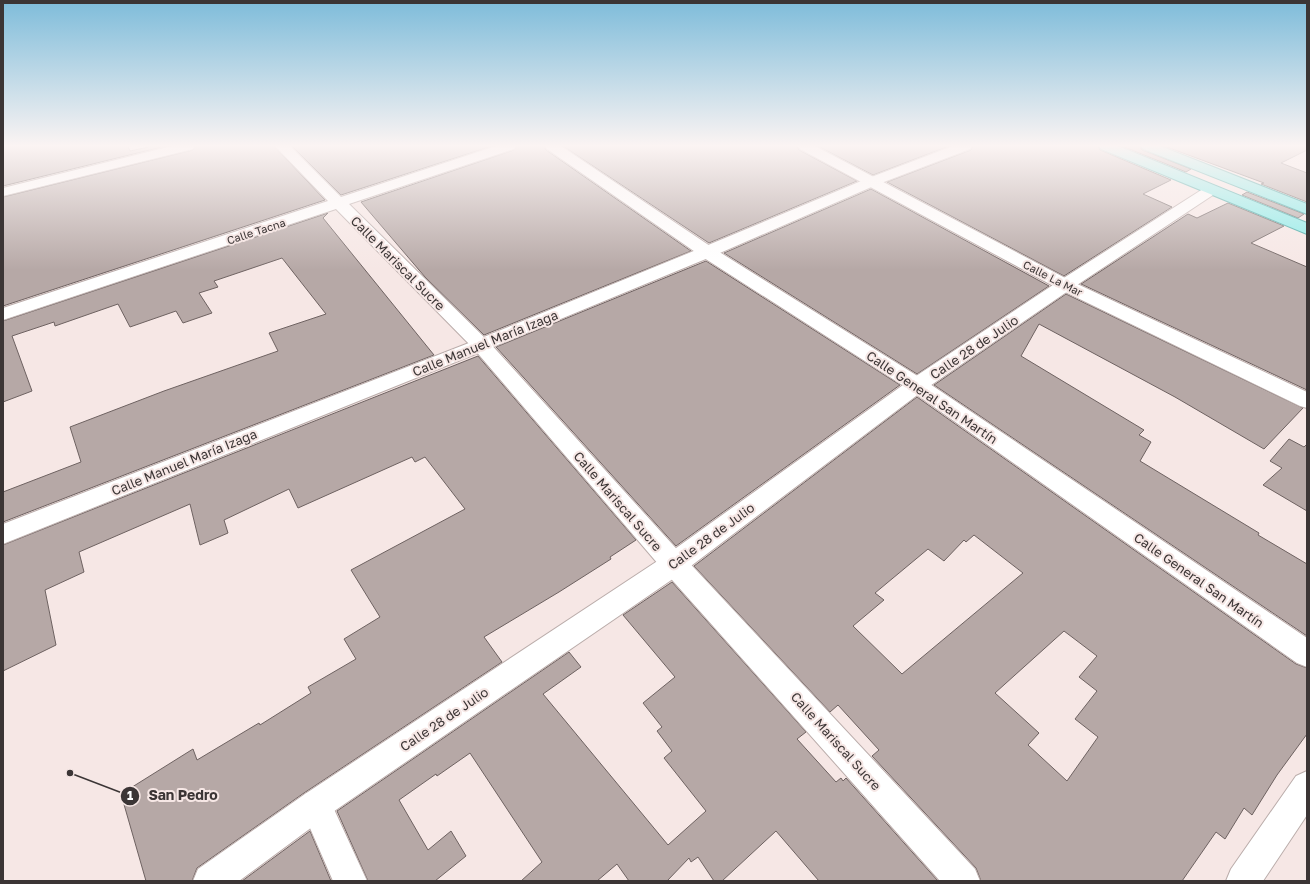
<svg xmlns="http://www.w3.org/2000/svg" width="1310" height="884" font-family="'Golos Text',sans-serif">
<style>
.building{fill:#b6a8a6;stroke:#6e6261;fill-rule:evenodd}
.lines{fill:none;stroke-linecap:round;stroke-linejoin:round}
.minor-casing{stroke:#bbadab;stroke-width:2}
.tertiary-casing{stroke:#bbadab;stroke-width:2}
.primary-casing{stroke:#3ea4a1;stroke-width:2}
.minor{fill:#fff;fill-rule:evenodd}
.tertiary{fill:#fff;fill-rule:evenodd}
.primary{fill:#8cece9;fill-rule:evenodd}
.labels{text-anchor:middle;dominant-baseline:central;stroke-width:4;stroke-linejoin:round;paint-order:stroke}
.far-street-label{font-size:11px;fill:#3b3535;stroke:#f6e7e5}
.street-label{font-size:13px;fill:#3b3535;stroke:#f6e7e5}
.leader{fill:none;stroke:#3b3535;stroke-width:1.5}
.callout-dot{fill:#3b3535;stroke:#f6e7e5;stroke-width:1.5}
.mark-label{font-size:12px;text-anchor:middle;font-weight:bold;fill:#fff}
.callout-label{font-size:14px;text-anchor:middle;font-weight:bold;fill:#3b3535;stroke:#f6e7e5;stroke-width:4;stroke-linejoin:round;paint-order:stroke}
</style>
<rect width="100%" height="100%" fill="#f6e7e5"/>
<path class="building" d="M 3,146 L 128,146 L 130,151 L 153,146 L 166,146 L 3,186 Z
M 196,146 L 274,146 L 325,200 L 3,306 L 3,197 L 193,150 Z
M 292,146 L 492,146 L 341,195 Z
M 517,146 L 544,146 L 546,150 L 691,251 L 484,335 L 425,277 L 361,202 L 514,150 Z
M 563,146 L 797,146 L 799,150 L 857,181 L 709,243 Z
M 818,146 L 949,146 L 873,175 Z
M 973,146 L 1098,146 L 1100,150 L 1171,180 L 1143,194 L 1172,207 L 1064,276 L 887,182 L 971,150 Z
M 1122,146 L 1140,146 L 1142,150 L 1191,169 L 1186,172 Z
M 1164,146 L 1307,146 L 1307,150 L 1281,163 L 1307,173 L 1307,202 L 1261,184 L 1264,183 Z
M 871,189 L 1049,286 L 917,374 L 724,253 Z
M 1247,192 L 1304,214 L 1298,218 L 1242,195 Z
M 1228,203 L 1284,226 L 1251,243 L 1307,267 L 1307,390 L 1081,284 L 1188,214 L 1197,218 Z
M 328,213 L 323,218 L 434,355 L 3,522 L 3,492 L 81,462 L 70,427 L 164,391 L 278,351 L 269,333 L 326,314 L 282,258 L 214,281 L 218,287 L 199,293 L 212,313 L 183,323 L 176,311 L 130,327 L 118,304 L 55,326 L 54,322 L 12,336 L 32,391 L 3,402 L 3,321 Z
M 706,261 L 900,385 L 676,546 L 496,347 Z
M 1066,294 L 1303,408 L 1264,449 L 1175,397 L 1039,324 L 1021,356 L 1144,430 L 1139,435 L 1151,442 L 1140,461 L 1259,533 L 1258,535 L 1307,564 L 1307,636 L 934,385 Z
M 478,356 L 636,540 L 610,557 L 611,559 L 559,592 L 484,637 L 502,662 L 304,793 L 197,868 L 192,881 L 146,881 L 121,794 L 193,749 L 197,760 L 259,723 L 260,725 L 311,693 L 308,687 L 356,659 L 344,639 L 380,617 L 351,570 L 465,509 L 425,457 L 415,462 L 412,457 L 298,508 L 289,489 L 224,520 L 228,533 L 200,545 L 190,504 L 79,552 L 84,572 L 45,590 L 56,645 L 3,671 L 3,545 Z
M 917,397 L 1296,664 L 1307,668 L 1307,734 L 1277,775 L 1252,815 L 1244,808 L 1225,839 L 1216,832 L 1182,881 L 981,881 L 976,868 L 872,756 L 879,750 L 838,705 L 830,712 L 694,566 ZM 974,535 L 1023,573 L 902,674 L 853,626 L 884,600 L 875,593 L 928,549 L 944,561 L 964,540 L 966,542 ZM 1064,631 L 1097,656 L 1079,677 L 1097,691 L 1075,719 L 1098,737 L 1067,781 L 1028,745 L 1039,733 L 995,693 Z
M 1289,439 L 1304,447 L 1307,444 L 1307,511 L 1263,485 L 1282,468 L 1270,461 Z
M 672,582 L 806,732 L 797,739 L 836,782 L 841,778 L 843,781 L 846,778 L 938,881 L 819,881 L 776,831 L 722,881 L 714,881 L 698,857 L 691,862 L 689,858 L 667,881 L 629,881 L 617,864 L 597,881 L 521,881 L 542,862 L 470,753 L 437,776 L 436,774 L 399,800 L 428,850 L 451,831 L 466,856 L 435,881 L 368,881 L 337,811 L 569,652 L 581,667 L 543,694 L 668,845 L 706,811 L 664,758 L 672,751 L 657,731 L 662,727 L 643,703 L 675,677 L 623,615 Z
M 310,831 L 331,881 L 242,881 Z"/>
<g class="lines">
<defs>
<path id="minor" d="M 172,146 L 195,146 L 193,149 L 3,196 L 3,188 Z
M 275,146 L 290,146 L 341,197 L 496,146 L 516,146 L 514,149 L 349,204 L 488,341 L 683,556 L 975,869 L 980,881 L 940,881 L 665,572 L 474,349 L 336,209 L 3,320 L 3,308 L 328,201 Z
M 545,146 L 561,146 L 713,248 L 924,380 L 1307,638 L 1307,667 L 1297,663 L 910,390 L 701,256 L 547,149 Z
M 798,146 L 815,146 L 1071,281 L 1307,392 L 1307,408 L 1300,406 L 1059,289 L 800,149 Z
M 1307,771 L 1307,815 L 1263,881 L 1226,881 L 1231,869 L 1296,776 Z
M 316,789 L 327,794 L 367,881 L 333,881 L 300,805 L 305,794 Z"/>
<path id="tertiary" d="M 953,146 L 972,146 L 970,149 L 876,185 L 713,256 L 488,349 L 3,544 L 3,524 L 474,341 L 701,248 L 866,179 Z
M 1211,186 L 1216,187 L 1218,190 L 1216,193 L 1071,289 L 924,390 L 683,572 L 327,816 L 239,881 L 193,881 L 198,869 L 305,794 L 665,556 L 910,380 L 1059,281 L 1206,187 Z"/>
<path id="primary" d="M 1099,146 L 1118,146 L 1307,223 L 1307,234 L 1101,149 Z
M 1141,146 L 1160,146 L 1307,204 L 1307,214 L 1143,149 Z"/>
</defs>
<use href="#minor" class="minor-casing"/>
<use href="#tertiary" class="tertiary-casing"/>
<use href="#primary" class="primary-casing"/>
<use href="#minor" class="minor"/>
<use href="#tertiary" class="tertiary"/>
<use href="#primary" class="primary"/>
</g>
<linearGradient id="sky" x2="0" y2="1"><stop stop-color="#7ebcda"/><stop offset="0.54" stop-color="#fbf4f3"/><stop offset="1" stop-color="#fbf4f3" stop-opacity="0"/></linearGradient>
<rect width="1310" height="270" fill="url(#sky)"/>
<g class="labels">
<g class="far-street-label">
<text transform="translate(256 231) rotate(-18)">Calle Tacna</text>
<text transform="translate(1053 278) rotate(27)">Calle La Mar</text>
</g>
<g class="street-label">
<text transform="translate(398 263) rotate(45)">Calle Mariscal Sucre</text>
<text transform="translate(485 343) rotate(-22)">Calle Manuel María Izaga</text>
<text transform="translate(974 347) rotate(-34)">Calle 28 de Julio</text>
<text transform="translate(932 397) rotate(34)">Calle General San Martín</text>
<text transform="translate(184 462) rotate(-22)">Calle Manuel María Izaga</text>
<text transform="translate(618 501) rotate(49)">Calle Mariscal Sucre</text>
<text transform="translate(711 536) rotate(-36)">Calle 28 de Julio</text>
<text transform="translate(1199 580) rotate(35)">Calle General San Martín</text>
<text transform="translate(444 719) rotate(-34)">Calle 28 de Julio</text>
<text transform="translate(836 741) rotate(48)">Calle Mariscal Sucre</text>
</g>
</g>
<path class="leader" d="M70 773L130 796"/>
<g class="callout-dot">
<circle cx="70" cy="773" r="4"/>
<circle cx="130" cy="796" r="10"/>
</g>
<g class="mark-label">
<text x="130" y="800">1</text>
</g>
<g class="callout-label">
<text x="183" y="800">San Pedro</text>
</g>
<rect width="1310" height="884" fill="none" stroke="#3b3535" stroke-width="8"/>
</svg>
